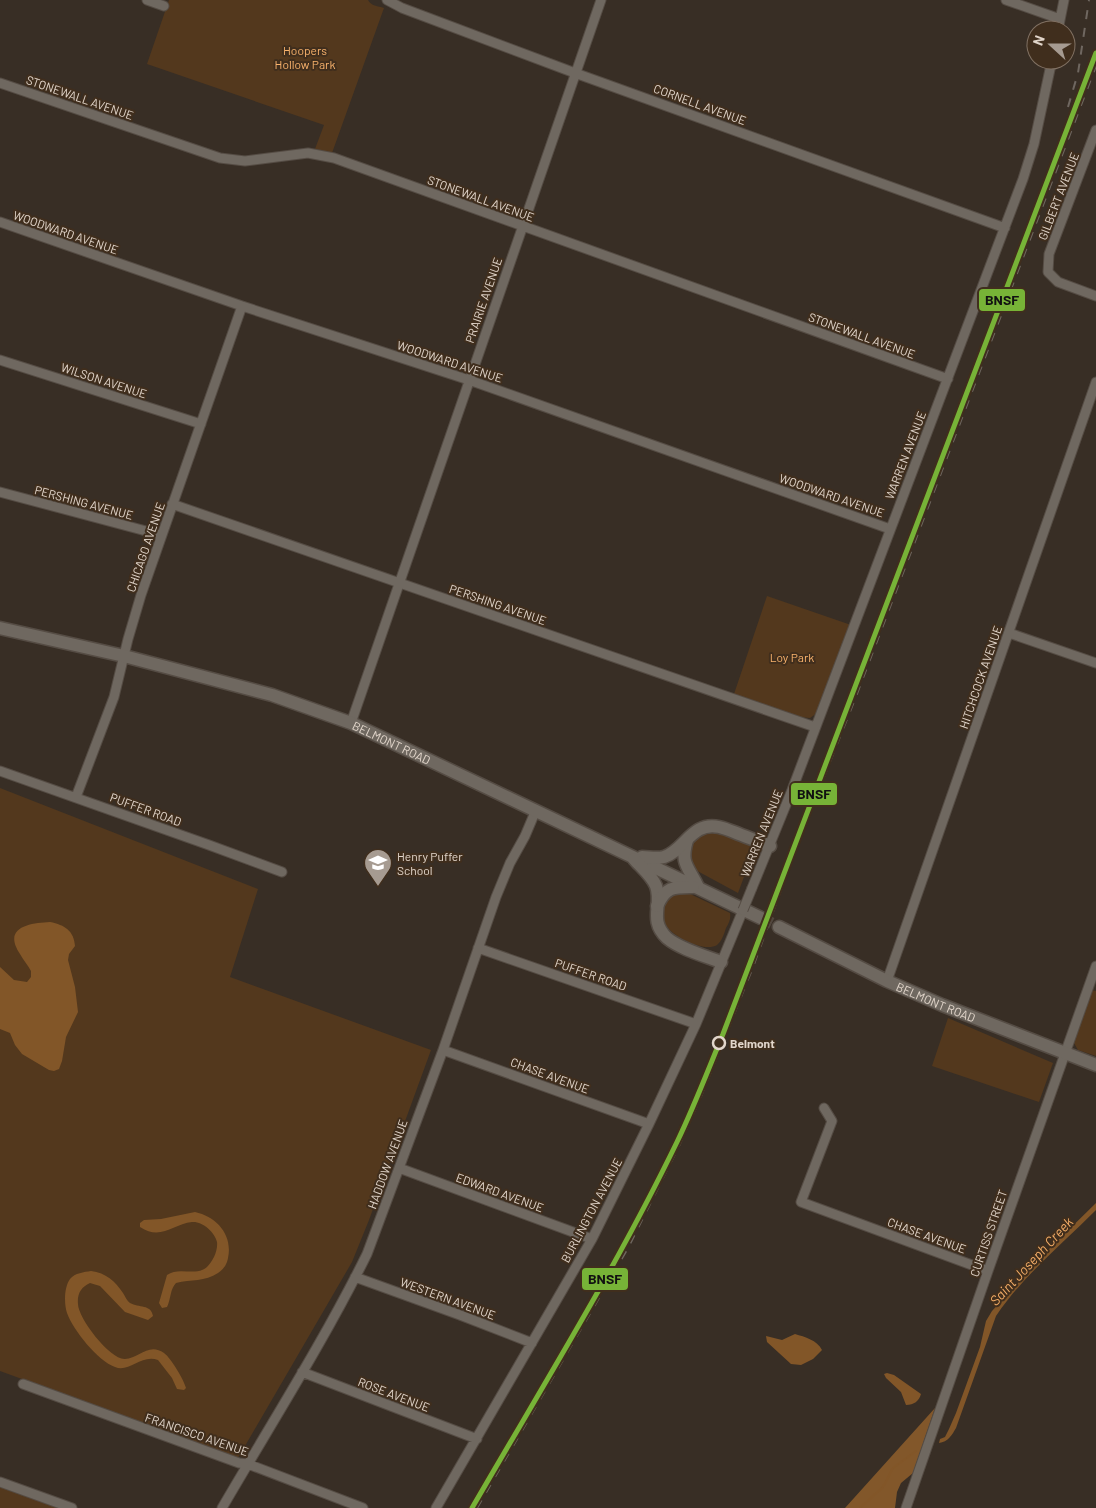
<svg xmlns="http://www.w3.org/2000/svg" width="1096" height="1508" font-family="Barlow,sans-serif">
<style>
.green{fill:#53381d}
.forest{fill:#82572a}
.water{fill:#825628}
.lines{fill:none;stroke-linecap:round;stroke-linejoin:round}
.stream{stroke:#825628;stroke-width:2}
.secondary-tunnel{stroke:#52473e;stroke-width:12;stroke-dasharray:12 6;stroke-linecap:butt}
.minor-casing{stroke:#554c44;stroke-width:11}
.secondary-casing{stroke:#554c44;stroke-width:15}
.minor{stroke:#6f6860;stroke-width:9}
.secondary{stroke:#6f6860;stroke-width:12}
.rail{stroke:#6f6760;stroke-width:2;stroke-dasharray:9 9;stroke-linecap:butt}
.minor-bridge-casing{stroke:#554c44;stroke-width:11;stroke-linecap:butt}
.minor-bridge{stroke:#6f6860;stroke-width:9}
.rail-1-casing{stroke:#402e1d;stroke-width:9}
.rail-1{stroke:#77b337;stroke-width:5}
.stop-dot{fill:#402e1d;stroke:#e2d6cb;stroke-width:2.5}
.labels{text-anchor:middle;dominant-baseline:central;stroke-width:4;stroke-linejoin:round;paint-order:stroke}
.park-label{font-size:12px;fill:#fab36c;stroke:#402e1d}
.street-label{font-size:12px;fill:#e2d6cb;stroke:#402e1d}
.poi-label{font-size:12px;fill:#e2d6cb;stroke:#402e1d;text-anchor:start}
.stop-label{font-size:12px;font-weight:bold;fill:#e2d6cb;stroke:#402e1d;text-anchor:start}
.water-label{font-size:14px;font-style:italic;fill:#f4ad67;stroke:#402e1d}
.line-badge{stroke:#402e1d;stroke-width:2}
.pale-badge-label{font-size:14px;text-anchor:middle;font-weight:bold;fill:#111}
</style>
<rect width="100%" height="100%" fill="#382e25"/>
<path class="green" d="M 169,0 L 368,0 C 371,6 378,6 384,8 L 332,153 L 315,149 L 324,125 L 147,64 Z
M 767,596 L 851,625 L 817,713 L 810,718 L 799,717 L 734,694 Z
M 0,788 L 258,889 L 230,977 L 431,1050 L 369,1220 L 352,1262 L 238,1458 L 0,1371 Z
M 713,830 L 749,843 L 754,850 L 738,893 L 690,867 C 686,844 691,837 713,830 Z
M 686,892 L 730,913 C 731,919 729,923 726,928 C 724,934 722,941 717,945 C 704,953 671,936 665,924 C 660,915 662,902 667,894 Z
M 1091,990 L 1096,991 L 1096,1056 L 1078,1050 L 1074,1043 Z
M 948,1018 L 1053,1063 L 1039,1102 L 932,1066 Z
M 0,1486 L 60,1508 L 0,1508 Z"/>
<path class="forest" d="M 935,1408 L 913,1473 L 901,1483 L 897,1492 L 895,1508 L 845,1508 Z"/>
<path class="water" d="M 50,922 C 65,925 74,931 75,946 L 69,954 L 68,960 L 75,987 L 78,1012 L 66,1037 L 62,1061 L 59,1069 L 54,1071 L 49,1070 L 22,1054 L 15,1045 L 10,1033 L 0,1029 L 0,967 L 14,980 L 27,982 L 31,977 L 31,971 C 28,965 23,960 20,954 C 2,927 30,923 50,922 Z
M 1096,1203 L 1096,1210 C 1062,1244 1023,1276 996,1316 L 956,1428 C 952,1435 948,1442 939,1443 L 940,1439 L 945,1437 L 949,1429 L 956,1413 L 980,1347 L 986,1321 L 992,1311 L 1047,1251 Z
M 195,1212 C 217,1217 233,1235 228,1258 C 227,1264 224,1269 218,1273 C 205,1282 191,1279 176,1283 C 170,1289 171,1299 167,1307 L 162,1308 L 159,1303 L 167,1275 C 179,1266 196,1277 207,1267 C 213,1261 218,1251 217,1242 C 215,1232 202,1221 192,1222 C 173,1224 161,1241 140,1227 L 140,1223 L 144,1220 L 161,1219 Z
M 91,1271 C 106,1273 115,1281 123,1293 C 125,1296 127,1301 130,1303 C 139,1308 151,1304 153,1316 L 148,1320 L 125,1312 L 100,1286 L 90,1283 C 81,1287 77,1294 78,1304 C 78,1318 110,1360 125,1359 C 139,1358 149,1342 164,1353 C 171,1358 184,1380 186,1388 L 184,1390 L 177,1389 L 172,1378 L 158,1360 C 141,1354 129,1373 115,1367 C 98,1361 73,1330 67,1313 C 64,1304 64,1287 70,1279 C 75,1273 84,1272 91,1271 Z
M 795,1334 C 805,1337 817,1340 822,1350 L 813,1359 L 801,1365 L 791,1364 L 767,1342 L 766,1336 L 782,1340 Z
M 887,1373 L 894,1375 L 921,1394 C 919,1401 914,1405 906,1405 L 901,1392 L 886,1378 L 884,1374 Z"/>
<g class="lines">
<path class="stream" d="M 860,1508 L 883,1487 L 893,1468 L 916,1451"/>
<path class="secondary-tunnel" d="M 761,918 L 779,927"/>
<defs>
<path id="minor" d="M 147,0 L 164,6
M 387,0 L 402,8 L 575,73 L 1005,228
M 1006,0 L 1060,19
M 1058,30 L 1064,0
M 0,83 L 220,158 L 245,161 L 308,153 L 334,158 L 948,379
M 1096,130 L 1049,254 L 1048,272 L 1058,282 L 1096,296
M 0,222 L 242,306 L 469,380 L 890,529
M 0,360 L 201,424
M 0,492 L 161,535
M 172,504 L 815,727
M 1009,633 L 1096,663
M 351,723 L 601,0
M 0,771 L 209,845 L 282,872
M 76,797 L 114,697 L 128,639 L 141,595 L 242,306
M 752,888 L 792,790 L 1023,179 L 1034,144 L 1052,60
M 478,948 L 696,1024
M 887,981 L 1096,382
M 443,1050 L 649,1124
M 824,1108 L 832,1121 L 801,1202 L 988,1271
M 399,1168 L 592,1239
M 355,1277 L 460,1315 L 532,1343
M 302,1372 L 477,1439
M 23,1384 L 239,1463 L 248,1464 L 363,1508
M 0,1482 L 72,1508
M 222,1508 C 271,1424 324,1341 367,1254 L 443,1050 L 496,897 L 510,863 L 525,836 L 536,810
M 436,1508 L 592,1239 L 649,1124 L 696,1024 L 743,910
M 906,1508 L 988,1271 L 1096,966"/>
<g id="secondary">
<path id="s1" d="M 0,628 L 124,656 L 272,695 L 351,723 L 761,918"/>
<path d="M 687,840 C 680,864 688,866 698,887"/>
<path d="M 642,857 C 649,857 657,859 664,857 C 685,850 692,821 719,827 C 724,828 729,830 734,832 C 746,837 758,841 770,846"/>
<path d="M 634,859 C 641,867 652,876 656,886 C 663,905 648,920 667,938 C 680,949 705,956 721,962"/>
<path d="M 657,906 C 666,886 674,887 693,887"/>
<path id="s2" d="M 779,927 L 887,981 L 942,1005 L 1096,1065"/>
</g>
</defs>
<use href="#minor" class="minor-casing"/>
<use href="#secondary" class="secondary-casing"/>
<use href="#minor" class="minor"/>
<use href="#secondary" class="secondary"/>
<path class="rail" d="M 1068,107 L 1078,73 L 1089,0
M 477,1508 L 628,1248 L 679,1146 L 702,1094 L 753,967 L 801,835 L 855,699 L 1096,66"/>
<defs>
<path id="minor-bridge" d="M 743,910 L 752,888"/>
</defs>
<use href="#minor-bridge" class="minor-bridge-casing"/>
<use href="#minor-bridge" class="minor-bridge"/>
<defs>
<path id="rail-1" d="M 472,1508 C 542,1387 616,1268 677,1142 C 694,1107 708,1070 723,1034 L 1096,53"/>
</defs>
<use href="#rail-1" class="rail-1-casing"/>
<use href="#rail-1" class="rail-1"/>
</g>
<defs>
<symbol id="school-pin" viewBox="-11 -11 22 30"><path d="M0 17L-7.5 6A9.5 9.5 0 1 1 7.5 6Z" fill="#a69b91" stroke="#402e1d"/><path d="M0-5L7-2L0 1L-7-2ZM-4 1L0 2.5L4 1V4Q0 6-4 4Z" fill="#fff"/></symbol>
</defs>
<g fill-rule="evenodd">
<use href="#school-pin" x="362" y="847" width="32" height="43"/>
</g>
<circle class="stop-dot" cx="719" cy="1043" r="6"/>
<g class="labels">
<g class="park-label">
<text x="305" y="50">Hoopers<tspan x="305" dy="14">Hollow Park</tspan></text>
<text x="792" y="657">Loy Park</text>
</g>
<g class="street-label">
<text transform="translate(80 97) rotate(19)">STONEWALL AVENUE</text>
<text transform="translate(700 104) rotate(20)">CORNELL AVENUE</text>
<text transform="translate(1058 196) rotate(-69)">GILBERT AVENUE</text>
<text transform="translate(481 198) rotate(20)">STONEWALL AVENUE</text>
<text transform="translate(66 232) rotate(19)">WOODWARD AVENUE</text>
<text transform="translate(483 300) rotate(-71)">PRAIRIE AVENUE</text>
<text transform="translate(862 335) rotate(20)">STONEWALL AVENUE</text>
<text transform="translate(450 361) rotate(18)">WOODWARD AVENUE</text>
<text transform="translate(104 380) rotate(18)">WILSON AVENUE</text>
<text transform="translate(905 455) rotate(-69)">WARREN AVENUE</text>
<text transform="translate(832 495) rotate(19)">WOODWARD AVENUE</text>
<text transform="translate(84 502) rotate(15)">PERSHING AVENUE</text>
<text transform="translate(145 547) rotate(-71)">CHICAGO AVENUE</text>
<text transform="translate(498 604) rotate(19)">PERSHING AVENUE</text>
<text transform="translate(980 677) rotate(-71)">HITCHCOCK AVENUE</text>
<text stroke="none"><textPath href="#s1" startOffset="409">BELMONT ROAD</textPath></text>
<text transform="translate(146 809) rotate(20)">PUFFER ROAD</text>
<text transform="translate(761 833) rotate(-68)">WARREN AVENUE</text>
<text transform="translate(591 974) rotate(19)">PUFFER ROAD</text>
<text stroke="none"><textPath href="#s2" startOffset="174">BELMONT ROAD</textPath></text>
<text transform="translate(550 1075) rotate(20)">CHASE AVENUE</text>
<text transform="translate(387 1164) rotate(-70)">HADDOW AVENUE</text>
<text transform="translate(500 1192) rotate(20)">EDWARD AVENUE</text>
<text transform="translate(591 1210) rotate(-62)">BURLINGTON AVENUE</text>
<text transform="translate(988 1233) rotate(-71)">CURTISS STREET</text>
<text transform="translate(927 1235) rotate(20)">CHASE AVENUE</text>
<text transform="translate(448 1298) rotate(20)">WESTERN AVENUE</text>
<text transform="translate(394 1394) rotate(21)">ROSE AVENUE</text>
<text transform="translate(197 1434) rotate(19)">FRANCISCO AVENUE</text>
</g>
<g class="poi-label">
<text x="397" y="856">Henry Puffer<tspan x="397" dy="14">School</tspan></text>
</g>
<g class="stop-label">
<text x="730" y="1043">Belmont</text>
</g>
<g class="water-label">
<text transform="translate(1031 1261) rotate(-47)">Saint Joseph Creek</text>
</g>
</g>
<g class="line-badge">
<rect x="978" y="288" width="48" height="24" rx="5" fill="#77b337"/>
<rect x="790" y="782" width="48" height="24" rx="5" fill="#77b337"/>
<rect x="581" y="1267" width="48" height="24" rx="5" fill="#77b337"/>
</g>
<g class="pale-badge-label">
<text x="1002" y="305">BNSF</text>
<text x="814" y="799">BNSF</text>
<text x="605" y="1284">BNSF</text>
</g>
<g transform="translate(1051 45) rotate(291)"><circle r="24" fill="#402e1d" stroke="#817163"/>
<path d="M0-4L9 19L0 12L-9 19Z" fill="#a69b91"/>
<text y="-8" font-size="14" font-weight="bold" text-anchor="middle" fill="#e2d6cb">N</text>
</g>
</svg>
